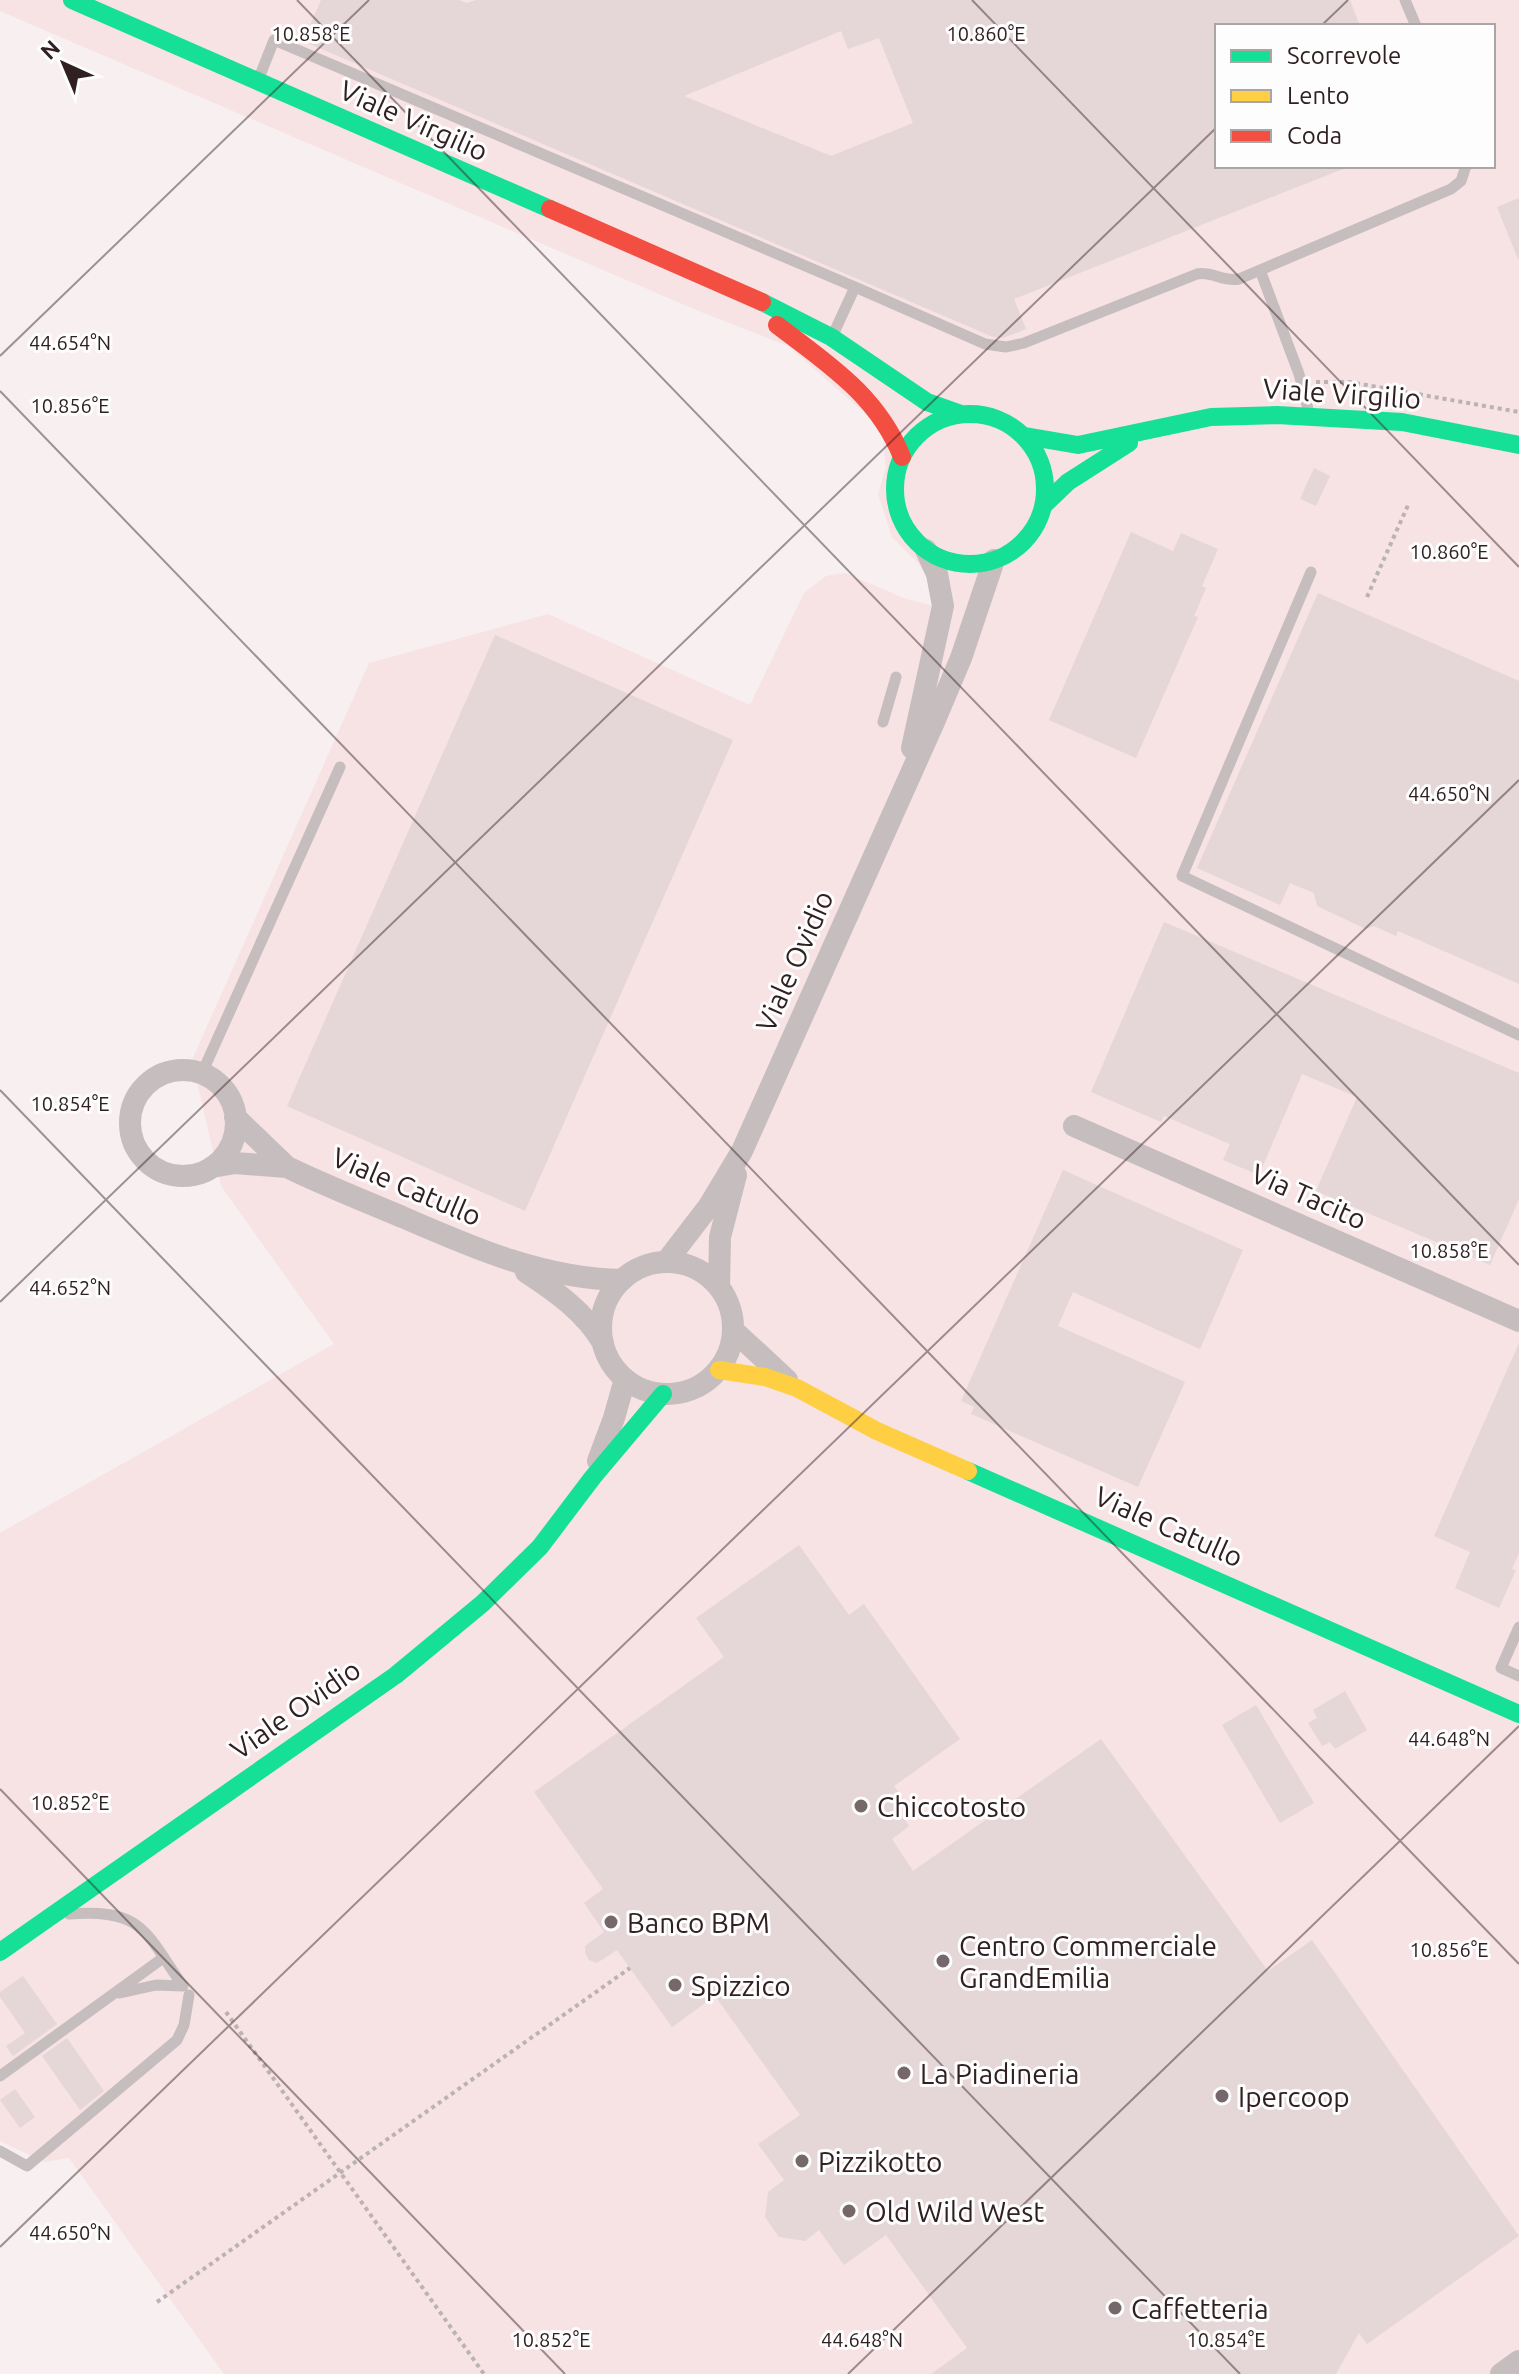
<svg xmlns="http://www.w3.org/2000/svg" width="1519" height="2374" font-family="Ubuntu,sans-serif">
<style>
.built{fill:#f7e2e4;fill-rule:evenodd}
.building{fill:#e5d6d8;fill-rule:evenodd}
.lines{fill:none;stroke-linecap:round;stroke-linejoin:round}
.path{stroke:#bab2b3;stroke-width:4;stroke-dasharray:4 4;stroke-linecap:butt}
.lane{stroke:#c6bdbe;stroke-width:11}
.street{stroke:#c6bdbe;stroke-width:22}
.fast{stroke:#16e098;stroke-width:18}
.slow{stroke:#ffcf43;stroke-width:18}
.jam{stroke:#f24e42;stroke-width:18}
.ticks{fill:none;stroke:#302022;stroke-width:2;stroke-opacity:0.45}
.poi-dot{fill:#76686a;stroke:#fdfdfd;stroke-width:3}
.labels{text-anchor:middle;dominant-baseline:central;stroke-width:6;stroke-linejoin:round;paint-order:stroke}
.street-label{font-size:28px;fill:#302022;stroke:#fdfdfd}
.poi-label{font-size:28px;fill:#302022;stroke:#fdfdfd;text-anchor:start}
.ticks-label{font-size:20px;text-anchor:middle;fill:#302022;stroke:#fdfdfd;stroke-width:6;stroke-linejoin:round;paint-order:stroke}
</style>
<rect width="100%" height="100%" fill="#f8eff0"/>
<path class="built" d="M 0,0 L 1519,0 L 1519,2374 L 224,2374 L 69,2158 L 44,2162 L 0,2141 L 0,1533 L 334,1344 L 221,1186 L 192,1060 L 369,663 L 548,614 L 750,705 L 804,593 L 826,576 L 845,573 L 906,599 L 934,606 L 932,585 L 918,563 L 892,537 L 878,494 L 886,467 L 883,439 L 875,422 L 788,346 L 701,312 L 0,11 ZM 1217,26 L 1493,26 L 1493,166 L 1217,166 Z"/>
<path class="building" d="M 321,0 L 459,0 L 467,3 L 476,0 L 1350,0 L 1360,26 L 1217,26 L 1217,166 L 1348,167 L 1014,299 L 1026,329 L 1003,338 L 993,337 L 303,41 ZM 841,31 L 848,49 L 879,38 L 913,123 L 831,156 L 684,96 Z
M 1519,198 L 1519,258 L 1518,259 L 1497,207 Z
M 1314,468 L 1330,476 L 1316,506 L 1300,499 Z
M 1131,532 L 1173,551 L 1181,533 L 1218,549 L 1202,586 L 1206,588 L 1194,616 L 1198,617 L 1136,758 L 1049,720 Z
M 1318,593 L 1519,681 L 1519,984 L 1398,931 L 1396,936 L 1374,926 L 1366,929 L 1317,906 L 1314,893 L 1290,883 L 1280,905 L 1197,868 Z
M 495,635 L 733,740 L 525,1211 L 287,1106 Z
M 1164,922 L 1519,1073 L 1519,1199 L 1490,1265 L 1316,1191 L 1357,1097 L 1302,1074 L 1259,1175 L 1223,1160 L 1230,1144 L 1164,1116 L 1161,1122 L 1091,1092 Z
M 1063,1170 L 1243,1250 L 1200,1349 L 1073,1292 L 1058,1326 L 1185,1382 L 1138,1487 L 971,1414 L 974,1407 L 961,1401 Z
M 1519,1343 L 1519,1553 L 1512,1569 L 1516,1570 L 1499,1608 L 1455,1588 L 1470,1552 L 1434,1536 Z
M 799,1545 L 849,1615 L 864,1604 L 960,1739 L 894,1786 L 904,1800 L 895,1806 L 909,1826 L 892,1839 L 913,1871 L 1101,1739 L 1268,1971 L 1312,1940 L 1519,2236 L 1367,2344 L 1359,2333 L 1336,2374 L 931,2374 L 967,2348 L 886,2235 L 844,2265 L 819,2230 L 805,2241 L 779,2237 L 765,2217 L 768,2192 L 784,2180 L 758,2144 L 800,2115 L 715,1996 L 672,2027 L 617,1950 L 597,1963 L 589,1960 L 585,1953 L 585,1946 L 604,1932 L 584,1903 L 603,1889 L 534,1792 L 724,1657 L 696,1618 Z
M 1345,1691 L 1367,1730 L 1335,1749 L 1330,1742 L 1322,1746 L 1308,1723 L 1317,1718 L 1313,1710 Z
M 1256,1705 L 1314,1803 L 1280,1823 L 1222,1725 Z
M 23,1976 L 57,2024 L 13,2056 L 6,2046 L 25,2033 L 0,1997 L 0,1992 Z
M 67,2038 L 104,2091 L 80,2110 L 42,2056 Z
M 15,2089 L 35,2117 L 20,2128 L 0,2100 Z"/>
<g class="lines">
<path class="path" d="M 1316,382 L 1349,382 L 1519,412
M 1367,597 L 1409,503
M 226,2012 L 484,2374
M 157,2302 L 630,1968"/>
<path class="lane" d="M 1405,0 L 1416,26
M 259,78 L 274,40 L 855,287
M 1260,270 L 1299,374 L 1309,413
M 832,337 L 855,287 L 985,344 L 1006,347 L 1024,343 L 1197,274 C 1212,271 1223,282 1239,279 L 1451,189 L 1461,181 L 1466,166
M 1311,572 L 1182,876 L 1519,1035
M 883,722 L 896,677
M 202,1073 L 340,767
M 1519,1627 L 1501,1668 L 1519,1676
M 69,1914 C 143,1909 144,1930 183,1986
M 120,1993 L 156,1985 L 183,1986
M 0,2076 L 163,1958
M 0,2151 L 27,2166 L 177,2040 L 184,2025 L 189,1995"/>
<path class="street" d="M 912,748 L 943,606 L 937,574 L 926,550
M130 1123a53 53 0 1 1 106 0a53 53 0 1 1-106 0Z
M 1074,1126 L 1519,1321
M 212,1167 L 235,1163 L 287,1167 L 235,1117
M 287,1167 C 324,1185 362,1200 400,1216 C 471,1247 543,1279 622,1280
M 666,1262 L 709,1206 L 742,1151 L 934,722 L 961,658 L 994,560
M601 1328a66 66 0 1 1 132 0a66 66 0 1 1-132 0Z
M 526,1272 C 555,1291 585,1312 603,1343
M 719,1287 L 720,1237 L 736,1175
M 733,1330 L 787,1380
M 598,1461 L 614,1418 L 625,1379
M 1501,2374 L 1519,2361"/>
<path class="fast" d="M 72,0 L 550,209
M 762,302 L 831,337 L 927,402 L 961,414
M895 489a75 75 0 1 1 150 0a75 75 0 1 1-150 0Z
M 1025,436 L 1078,445 L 1211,417 L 1277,415 L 1402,422 L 1519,445
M 1044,505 L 1068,482 L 1129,443
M 968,1471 L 1519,1714
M 0,1952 L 396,1675 L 483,1603 L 540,1547 L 593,1477 L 663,1394"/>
<path class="slow" d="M 719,1370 L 765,1377 L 797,1388 L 877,1431 L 968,1471"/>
<path class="jam" d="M 550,209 L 762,302
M 777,325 C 828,364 877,395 902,457"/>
</g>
<path class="ticks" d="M 297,0 L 1519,1265M 972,0 L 1519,567M 1321,26 L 1348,0M 0,356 L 369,0M 0,391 L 1519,1964M 0,1090 L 1240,2374M 0,1302 L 1217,127M 0,1789 L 565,2374M 0,2247 L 1519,780M 848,2374 L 1519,1726"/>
<g class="poi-dot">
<circle cx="861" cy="1806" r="8"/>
<circle cx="611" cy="1922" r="8"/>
<circle cx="943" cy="1961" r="8"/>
<circle cx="675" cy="1985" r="8"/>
<circle cx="904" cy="2073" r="8"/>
<circle cx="1222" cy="2096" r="8"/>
<circle cx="802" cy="2161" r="8"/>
<circle cx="849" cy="2211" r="8"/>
<circle cx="1115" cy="2308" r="8"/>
</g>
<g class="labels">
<g class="street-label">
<text transform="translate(414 120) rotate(24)">Viale Virgilio</text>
<text transform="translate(1342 393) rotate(4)">Viale Virgilio</text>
<text transform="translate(794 961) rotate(-66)">Viale Ovidio</text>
<text transform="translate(407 1186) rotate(23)">Viale Catullo</text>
<text transform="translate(1309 1196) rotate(24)">Via Tacito</text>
<text transform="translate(1169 1526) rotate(24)">Viale Catullo</text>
<text transform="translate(295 1709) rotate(-35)">Viale Ovidio</text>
</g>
<g class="poi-label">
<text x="877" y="1806">Chiccotosto</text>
<text x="627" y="1922">Banco BPM</text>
<text x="959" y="1945">Centro Commerciale<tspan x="959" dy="32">GrandEmilia</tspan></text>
<text x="691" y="1985">Spizzico</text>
<text x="920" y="2073">La Piadineria</text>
<text x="1238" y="2096">Ipercoop</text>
<text x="818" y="2161">Pizzikotto</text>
<text x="865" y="2211">Old Wild West</text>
<text x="1131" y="2308">Caffetteria</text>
</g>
</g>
<g class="ticks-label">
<text x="986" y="41">10.860°E</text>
<text x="311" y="41">10.858°E</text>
<text x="70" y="350">44.654°N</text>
<text x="70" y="413">10.856°E</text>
<text x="1449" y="559">10.860°E</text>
<text x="1449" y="801">44.650°N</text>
<text x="70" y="1111">10.854°E</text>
<text x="1449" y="1258">10.858°E</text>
<text x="70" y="1295">44.652°N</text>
<text x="1449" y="1746">44.648°N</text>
<text x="70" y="1810">10.852°E</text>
<text x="1449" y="1957">10.856°E</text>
<text x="70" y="2240">44.650°N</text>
<text x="551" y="2347">10.852°E</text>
<text x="1226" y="2347">10.854°E</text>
<text x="862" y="2347">44.648°N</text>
</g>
<rect x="1215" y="24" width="280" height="144" fill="#fdfdfd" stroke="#aba5a5" stroke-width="2"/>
<rect x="1231" y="50" width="40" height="12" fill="#16e098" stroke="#aba5a5" stroke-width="2"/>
<text x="1287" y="64" font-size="24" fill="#302022">Scorrevole</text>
<rect x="1231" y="90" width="40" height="12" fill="#ffcf43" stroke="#aba5a5" stroke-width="2"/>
<text x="1287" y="104" font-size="24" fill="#302022">Lento</text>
<rect x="1231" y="130" width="40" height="12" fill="#f24e42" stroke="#aba5a5" stroke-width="2"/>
<text x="1287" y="144" font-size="24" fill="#302022">Coda</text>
<g transform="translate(64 64) rotate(316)" stroke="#fdfdfd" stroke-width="6" paint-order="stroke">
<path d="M0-6L14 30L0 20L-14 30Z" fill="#302022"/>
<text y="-12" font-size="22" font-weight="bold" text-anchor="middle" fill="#302022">N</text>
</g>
</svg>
